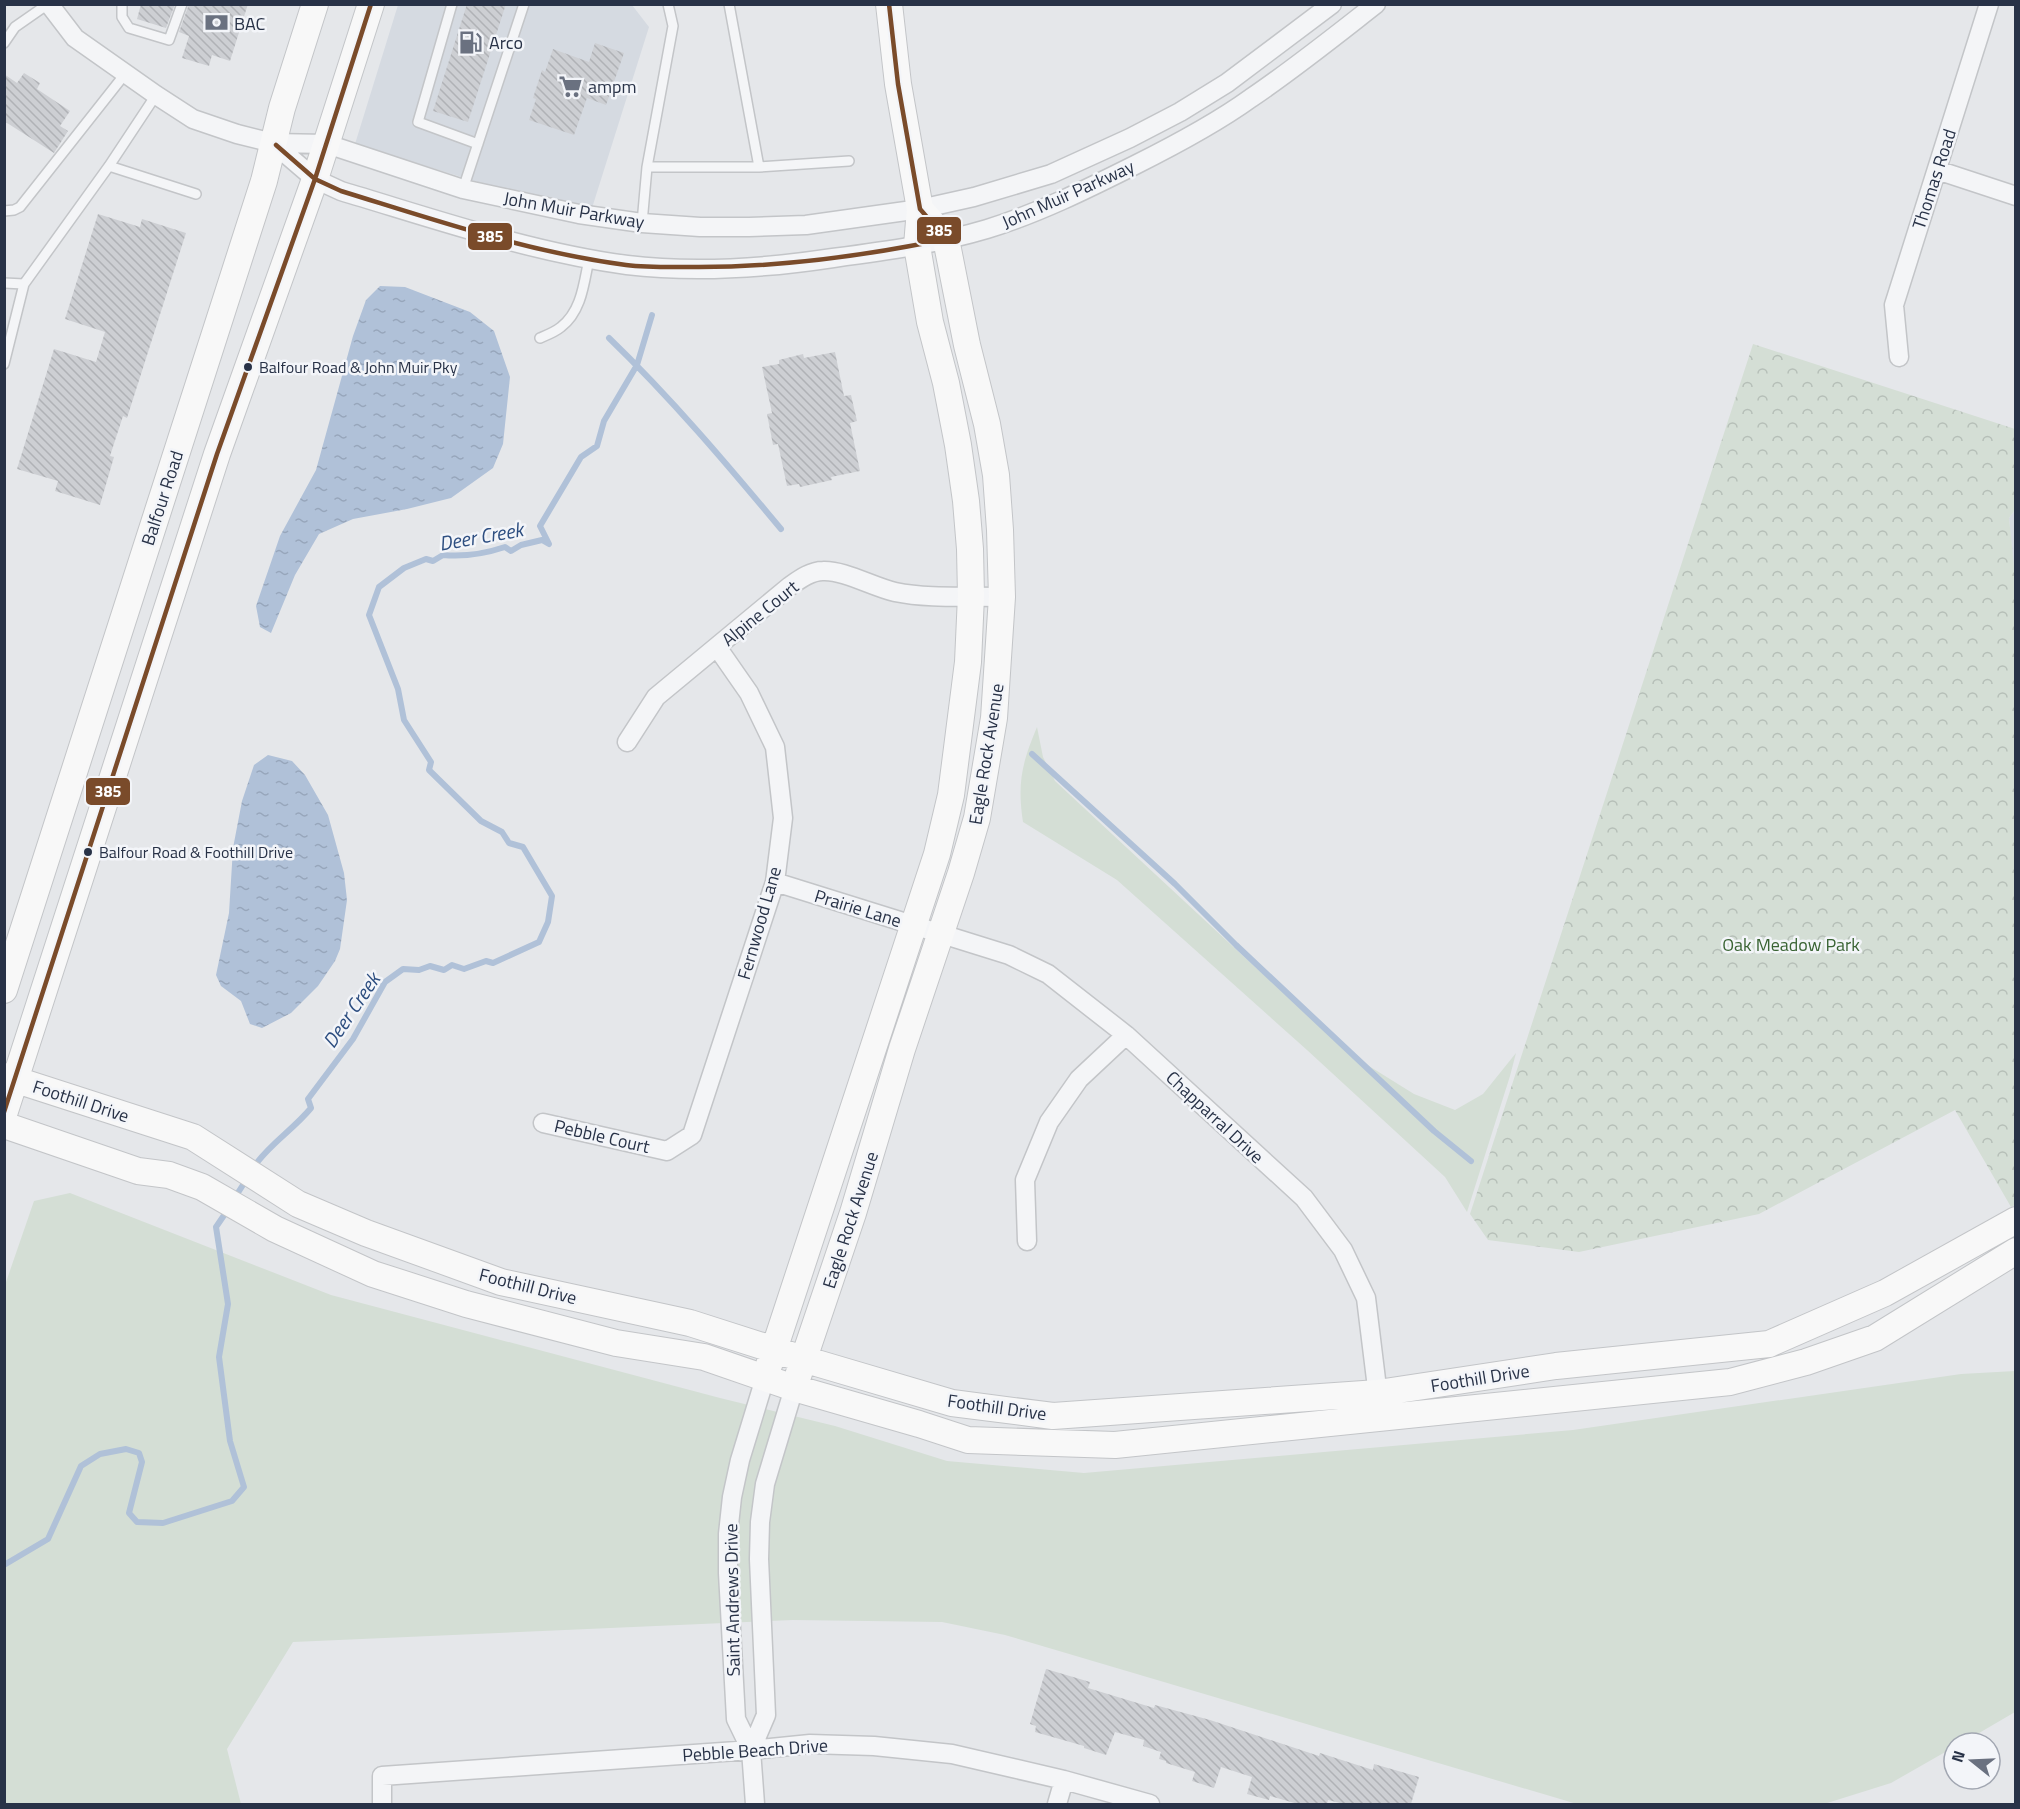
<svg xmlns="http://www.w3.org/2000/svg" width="2020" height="1809" font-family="'Titillium Web',sans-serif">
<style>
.built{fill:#d5dae1}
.grass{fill:#d4ded5}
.forest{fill:url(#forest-crowns)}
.water{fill:url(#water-ripples)}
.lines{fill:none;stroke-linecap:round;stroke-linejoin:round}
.stream{stroke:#b0c1d8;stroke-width:6}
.building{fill:url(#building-back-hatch)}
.lane-casing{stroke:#c3c5c8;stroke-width:12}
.street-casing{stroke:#c3c5c8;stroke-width:21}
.secondary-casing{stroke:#c3c5c8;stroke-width:28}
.lane{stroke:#f4f5f7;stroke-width:9}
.street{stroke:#f4f5f7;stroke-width:18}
.secondary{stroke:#f8f8f8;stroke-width:26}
.bus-1-casing{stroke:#f3f5f9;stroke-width:9}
.bus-1{stroke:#7a4b2a;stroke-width:4.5}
.bus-dot{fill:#283247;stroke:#f3f5f9;stroke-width:2}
.labels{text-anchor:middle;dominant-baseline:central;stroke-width:5;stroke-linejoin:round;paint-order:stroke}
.bus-label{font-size:16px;fill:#283247;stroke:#f3f5f9;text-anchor:start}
.poi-label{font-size:18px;fill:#283247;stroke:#f3f5f9;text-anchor:start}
.street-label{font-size:18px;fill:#283247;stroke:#f3f5f9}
.park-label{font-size:18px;fill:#3a6434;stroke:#f3f5f9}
.water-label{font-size:20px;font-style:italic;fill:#2d4e80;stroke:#f3f5f9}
.line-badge{stroke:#f3f5f9;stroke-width:2}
.badge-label{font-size:16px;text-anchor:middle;font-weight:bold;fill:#fff}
</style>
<defs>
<pattern id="forest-crowns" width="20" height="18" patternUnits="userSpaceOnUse" patternTransform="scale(1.5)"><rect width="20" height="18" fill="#d4ded5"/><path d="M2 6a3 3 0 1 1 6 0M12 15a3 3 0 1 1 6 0" fill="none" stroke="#b6bfb8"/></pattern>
<pattern id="water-ripples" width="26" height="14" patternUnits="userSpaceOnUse" patternTransform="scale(1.5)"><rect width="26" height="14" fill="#b0c1d8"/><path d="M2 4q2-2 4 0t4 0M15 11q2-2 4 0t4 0" fill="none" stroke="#97a6bb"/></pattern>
<pattern id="building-back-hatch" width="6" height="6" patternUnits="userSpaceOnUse" patternTransform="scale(1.5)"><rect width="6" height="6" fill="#cdcfd3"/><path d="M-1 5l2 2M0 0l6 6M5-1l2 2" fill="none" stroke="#b0b2b6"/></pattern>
</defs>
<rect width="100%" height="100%" fill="#e5e7ea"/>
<path class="built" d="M 398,5 L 632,5 L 649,27 L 592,208 L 481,183 L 355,144 Z
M 2015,510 L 2015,585 L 2009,518 Z"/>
<path class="grass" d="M 1037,727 L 1043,757 L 1055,781 L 1255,967 L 1369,1066 L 1414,1094 L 1455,1110 L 1483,1094 L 1516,1053 L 1510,1076 L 1467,1212 L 1445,1177 L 1307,1050 L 1117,880 L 1023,822 C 1017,783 1022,763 1037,727 Z
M 70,1193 L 331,1295 L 720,1398 L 835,1426 L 947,1461 L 1084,1473 L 1573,1430 L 1961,1374 L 2015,1371 L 2015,1712 L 1962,1743 L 1954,1743 L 1954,1747 L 1891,1783 L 1824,1804 L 1577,1804 L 1005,1635 L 942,1622 L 793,1620 L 293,1642 L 227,1749 L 241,1804 L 5,1804 L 5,1285 L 34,1201 Z"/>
<path class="forest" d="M 1753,344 L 2015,429 L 2015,510 L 2009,518 L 2016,585 L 2015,1205 L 2011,1207 L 1955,1110 L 1759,1214 L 1579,1252 L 1488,1240 L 1470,1214 Z"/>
<path class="water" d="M 380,286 L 405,287 L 470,312 L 494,331 L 510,377 L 503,444 L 493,468 L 451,498 L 407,509 L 353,519 L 319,534 L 295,575 L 271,633 L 260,627 L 256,606 L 280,536 L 316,470 L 353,336 L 366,300 Z
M 268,755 L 292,761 L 305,775 L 328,815 L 344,873 L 347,900 L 340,949 L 335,961 L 318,986 L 291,1013 L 262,1028 L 250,1024 L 241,1001 L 221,986 L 216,975 L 229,913 L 233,848 L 242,801 L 254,765 Z"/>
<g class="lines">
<path class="stream" d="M 609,338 C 671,398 726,463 781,529
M 1032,754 L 1175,884 L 1236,945 L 1434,1131 L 1471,1161
M 253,1168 C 268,1145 293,1130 311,1108 L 308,1099 L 353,1039 L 385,982 L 403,969 L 419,970 L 430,966 L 444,970 L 452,965 L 464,969 L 486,961 L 493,963 L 539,942 L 548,922 L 552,896 L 523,847 L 509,843 L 502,832 L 481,821 L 429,770 L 431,762 L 404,720 L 398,689 L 369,615 L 379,587 L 404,568 L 426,559 L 433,561 L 443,555 C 465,557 484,554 505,547 L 511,551 L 521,545 L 542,540 L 549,544 L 540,526 L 581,457 L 597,446 L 604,421 L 637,365 L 652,315
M 234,1199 L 248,1177
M 4,1565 L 48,1539 L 81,1466 L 100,1454 L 126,1449 L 139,1453 L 142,1462 L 129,1513 L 137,1522 L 163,1523 L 232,1501 L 244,1487 L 230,1441 L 219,1357 L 228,1304 L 216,1227 L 229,1208"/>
</g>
<path class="building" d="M 141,4 L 175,4 L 166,28 L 137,19 Z
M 189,4 L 248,4 L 230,61 L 212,55 L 209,66 L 182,58 L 189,36 L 179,32 Z
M 467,4 L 506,4 L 468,122 L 433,111 Z
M 595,43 L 624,53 L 606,105 L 587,98 L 574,135 L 529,120 L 536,99 L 533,98 L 542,70 L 545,72 L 553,49 L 589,62 Z
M 24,73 L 40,83 L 37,89 L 70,111 L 60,126 L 68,131 L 54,153 L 4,121 L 4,74 L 17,83 Z
M 98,214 L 140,227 L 142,219 L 186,233 L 127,418 L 123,416 L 110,456 L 114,457 L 100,505 L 55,491 L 58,481 L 17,469 L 54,349 L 96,362 L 105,332 L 65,319 Z
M 835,352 L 844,396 L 851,395 L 857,421 L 850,423 L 860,471 L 831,477 L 832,480 L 800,487 L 799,484 L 787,486 L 778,444 L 773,445 L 767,414 L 772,413 L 762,367 L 779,364 L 779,360 L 803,354 L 804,358 Z
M 1046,1669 L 1090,1682 L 1088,1688 L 1154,1708 L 1155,1705 L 1210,1720 L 1319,1756 L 1320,1753 L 1373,1770 L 1374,1764 L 1419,1777 L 1411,1804 L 1344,1804 L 1328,1800 L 1327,1804 L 1298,1804 L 1270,1796 L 1269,1800 L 1247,1794 L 1252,1777 L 1221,1767 L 1214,1788 L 1192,1781 L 1195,1772 L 1166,1763 L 1166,1761 L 1159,1759 L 1161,1752 L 1143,1746 L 1144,1740 L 1115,1732 L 1106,1755 L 1084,1748 L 1084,1746 L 1035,1732 L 1036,1726 L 1030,1724 Z"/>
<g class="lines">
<defs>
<path id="lane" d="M 122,4 L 122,17 L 129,28 L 169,40 L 182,4
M 452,4 L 418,122 L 478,144
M 668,4 L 673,26 L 647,167 L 759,167
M 729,4 L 759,167 L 849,161
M 4,43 L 15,27 L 48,4
M 109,166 L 196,194
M 463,189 L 524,4
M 4,211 L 14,210 L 20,207 L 125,74
M 642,223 L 647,167
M 4,283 L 24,284
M 540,338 C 547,335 555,332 561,327 C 582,311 584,282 589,259
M 4,364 L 24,284 L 109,166 L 156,95"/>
<path id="street" d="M 49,4 L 75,38 L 156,95 L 193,119 L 237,134 L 273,143 L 327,144 L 463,189 L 579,214 L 642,223 L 700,227 L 749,227 L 806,225 L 920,209 L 974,197 L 1051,174 L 1130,138 L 1180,112 L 1227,83 L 1332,4
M 273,143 L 315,179 L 341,191 C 435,219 530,252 627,265 C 694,273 767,268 833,258 C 885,251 937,244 987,229 C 1039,213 1087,189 1135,165 C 1175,145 1215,124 1251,98 C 1294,69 1335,36 1376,4
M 1937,170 L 2016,196
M 1899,357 L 1894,305 L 1989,4
M 627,742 L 656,697 L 790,586 C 800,579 811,571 823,571 C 844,570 873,587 895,592 C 929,599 967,596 1002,597
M 775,882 L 1009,955 L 1048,974 L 1126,1035 L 1304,1198 L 1343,1250 L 1366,1298 L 1379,1404
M 543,1123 L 667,1151 L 692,1135 L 775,882 L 783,818 L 775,747 L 749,693 L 717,647
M 1027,1241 L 1025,1180 L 1049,1122 L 1079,1079 L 1126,1035
M 751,1750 L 766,1715 L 759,1559 L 760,1522 L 765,1484 L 794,1388
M 382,1804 L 382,1776 L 751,1750 L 810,1744 L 874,1746 L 952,1754 L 1064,1780 L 1150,1804
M 755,1804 L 751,1750 L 736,1719 L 728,1573 L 728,1534 L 732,1497 L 740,1460 L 765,1378
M 1057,1804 L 1064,1780"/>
<path id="secondary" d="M 4,990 L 264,181 L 282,108 L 315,4
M 4,1076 L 193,1137 L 298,1204 L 366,1233 L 501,1282 L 690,1323 L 803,1359 L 952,1403 L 1053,1416 L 1378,1393 L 1556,1366 L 1769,1344 L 1885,1293 L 2016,1220
M 4,1114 L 217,454 L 315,179 L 371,4
M 4,1125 L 138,1171 L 169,1175 L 202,1187 L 275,1229 L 373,1274 L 466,1304 L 616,1343 L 704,1357 L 794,1388 L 919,1424 L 968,1440 L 1115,1445 L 1730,1382 L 1806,1362 L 1875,1338 L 2016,1251
M 769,1365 L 937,854 L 951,795 L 968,662 L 971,596 L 970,549 L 966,501 L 958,445 L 946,383 L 930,322 L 917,246 L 920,209 L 898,84 L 889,4
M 798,1376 L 853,1213 L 902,1049 L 961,873 L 977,818 L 994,718 L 1002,597 L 1000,530 L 996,475 L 987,424 L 967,345 L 946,239 L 920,209"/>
</defs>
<use href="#lane" class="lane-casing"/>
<use href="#street" class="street-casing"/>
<use href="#secondary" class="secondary-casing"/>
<use href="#lane" class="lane"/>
<use href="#street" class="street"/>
<use href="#secondary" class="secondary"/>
<defs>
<path id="bus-1" d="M 276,145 L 315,179 L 341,191 C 435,220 528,252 626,265 C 650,268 675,267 699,267 C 782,267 864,256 946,239 L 920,209 L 898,84 L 889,4
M 4,1112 L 217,454 L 315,179 L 371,4"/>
</defs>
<use href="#bus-1" class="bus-1-casing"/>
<use href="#bus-1" class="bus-1"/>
</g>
<defs>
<symbol id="bank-bare" viewBox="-9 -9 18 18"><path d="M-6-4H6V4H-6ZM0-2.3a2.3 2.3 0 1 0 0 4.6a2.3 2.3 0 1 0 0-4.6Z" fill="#6a7180" stroke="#f3f5f9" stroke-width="2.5" paint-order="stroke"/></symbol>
<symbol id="fuel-bare" viewBox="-9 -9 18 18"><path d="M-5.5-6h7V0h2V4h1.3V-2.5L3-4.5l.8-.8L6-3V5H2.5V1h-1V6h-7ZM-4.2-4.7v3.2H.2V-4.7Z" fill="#6a7180" stroke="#f3f5f9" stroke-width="2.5" paint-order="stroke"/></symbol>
<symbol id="supermarket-bare" viewBox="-9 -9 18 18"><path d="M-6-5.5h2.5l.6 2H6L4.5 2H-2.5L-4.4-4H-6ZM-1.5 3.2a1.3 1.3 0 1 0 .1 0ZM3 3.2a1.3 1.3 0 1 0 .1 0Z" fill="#6a7180" stroke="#f3f5f9" stroke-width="2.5" paint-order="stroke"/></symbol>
</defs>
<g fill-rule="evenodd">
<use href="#bank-bare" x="200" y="6" width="33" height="33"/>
<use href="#fuel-bare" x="454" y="26" width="33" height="33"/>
<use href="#supermarket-bare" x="554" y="70" width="33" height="33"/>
</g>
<g class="bus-dot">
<circle cx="248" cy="367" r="5"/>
<circle cx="88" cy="852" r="5"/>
</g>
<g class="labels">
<g class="bus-label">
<text x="259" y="367">Balfour Road &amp; John Muir Pky</text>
<text x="99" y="852">Balfour Road &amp; Foothill Drive</text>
</g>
<g class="poi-label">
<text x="234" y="23">BAC</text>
<text x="489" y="42">Arco</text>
<text x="588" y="86">ampm</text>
</g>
<g class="street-label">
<text transform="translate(1934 179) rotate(-72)">Thomas Road</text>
<text transform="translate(1068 194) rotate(-24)">John Muir Parkway</text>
<text transform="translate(574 210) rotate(10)">John Muir Parkway</text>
<text transform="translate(162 498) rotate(-72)">Balfour Road</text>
<text transform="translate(760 613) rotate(-39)">Alpine Court</text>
<text transform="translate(986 754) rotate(-81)">Eagle Rock Avenue</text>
<text transform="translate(858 908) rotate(17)">Prairie Lane</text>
<text transform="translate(759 923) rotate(-74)">Fernwood Lane</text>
<text transform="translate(81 1101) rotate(18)">Foothill Drive</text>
<text transform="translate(1215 1117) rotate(43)">Chapparral Drive</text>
<text transform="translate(602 1136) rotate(13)">Pebble Court</text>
<text transform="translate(850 1220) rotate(-72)">Eagle Rock Avenue</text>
<text transform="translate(528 1286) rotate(14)">Foothill Drive</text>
<text transform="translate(1480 1378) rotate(-9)">Foothill Drive</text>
<text transform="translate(997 1407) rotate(8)">Foothill Drive</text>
<text transform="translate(732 1600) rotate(-91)">Saint Andrews Drive</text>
<text transform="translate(755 1750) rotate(-4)">Pebble Beach Drive</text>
</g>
<g class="park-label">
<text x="1791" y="944">Oak Meadow Park</text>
</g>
<g class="water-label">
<text transform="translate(481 536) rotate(-10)">Deer Creek</text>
<text transform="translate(351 1010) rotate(-56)">Deer Creek</text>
</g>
</g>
<g class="line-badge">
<rect x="916" y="216" width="46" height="29" rx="6" fill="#7a4b2a"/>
<rect x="467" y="222" width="46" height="29" rx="6" fill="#7a4b2a"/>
<rect x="85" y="777" width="46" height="29" rx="6" fill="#7a4b2a"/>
</g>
<g class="badge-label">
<text x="939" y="236">385</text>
<text x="490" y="242">385</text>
<text x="108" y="797">385</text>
</g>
<rect width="2020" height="1809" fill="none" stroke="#283247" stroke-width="12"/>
<g transform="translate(1972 1761) rotate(288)"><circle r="28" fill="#f3f5f9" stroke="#a2a7b2" stroke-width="1.5"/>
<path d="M0-4.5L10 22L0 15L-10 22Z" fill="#6a7180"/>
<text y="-9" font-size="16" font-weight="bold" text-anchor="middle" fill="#283247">N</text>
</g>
</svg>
